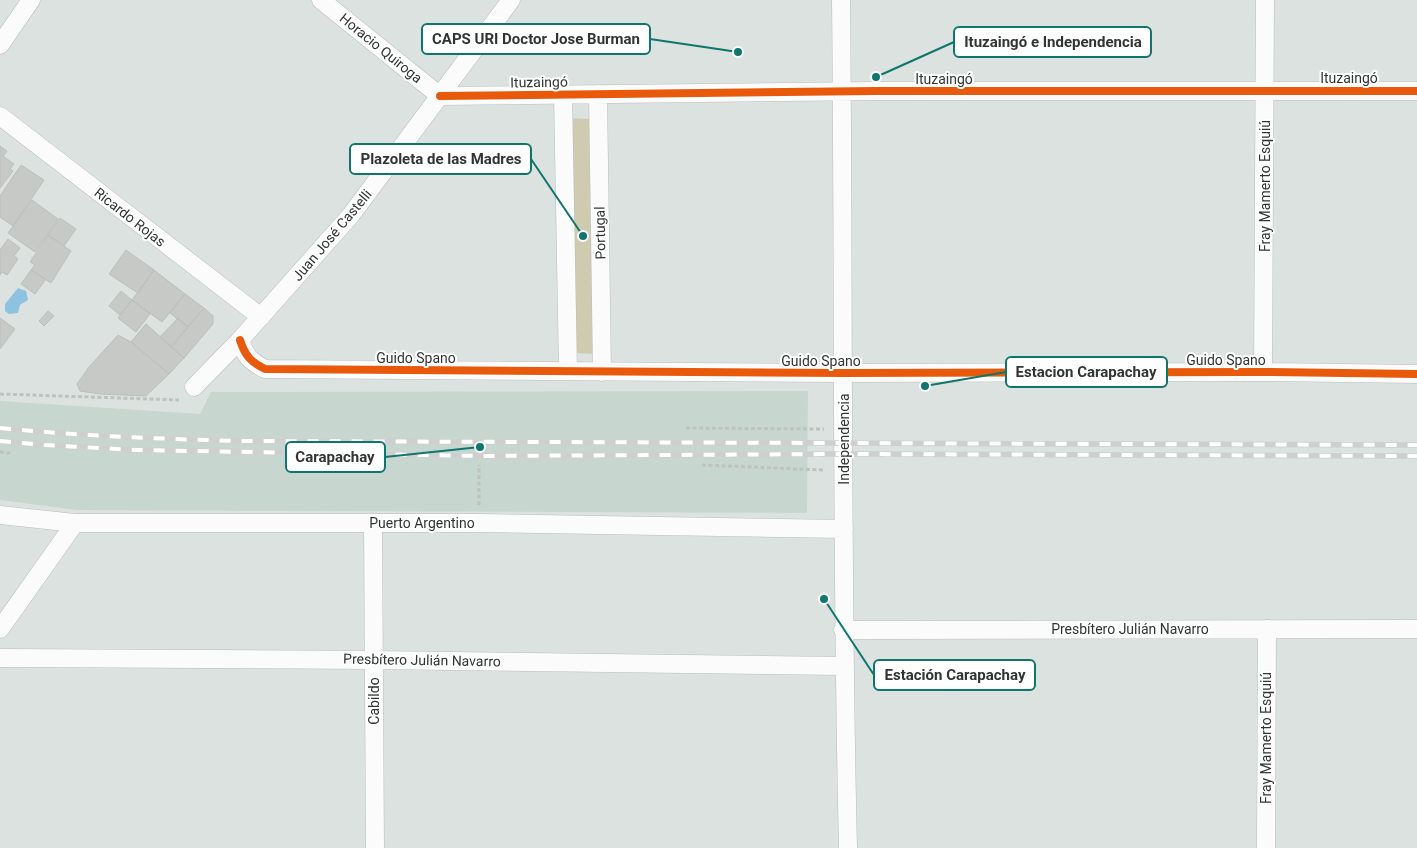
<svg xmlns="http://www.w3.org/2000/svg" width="1417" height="848" font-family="Roboto,sans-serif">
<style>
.built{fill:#c8d6d0}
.green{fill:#cecbb0}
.water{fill:#8dc2e0}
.building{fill:#c6c9c6;stroke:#bcc0bd}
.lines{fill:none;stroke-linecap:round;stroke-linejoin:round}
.minor-casing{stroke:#b9bebc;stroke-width:19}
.path{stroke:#bec2c0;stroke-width:3;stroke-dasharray:4 2.5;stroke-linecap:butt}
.minor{stroke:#fafbfa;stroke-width:18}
.rail-casing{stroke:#ced0cf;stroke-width:5.5}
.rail{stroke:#fff;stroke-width:4;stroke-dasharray:11;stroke-linecap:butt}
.cycleway-casing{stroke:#fff;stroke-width:11}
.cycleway{stroke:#e8590c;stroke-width:8}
.labels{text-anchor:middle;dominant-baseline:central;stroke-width:4;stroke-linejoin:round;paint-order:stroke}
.street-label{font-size:14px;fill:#303533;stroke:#fff}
.leader{fill:none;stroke:#0f766e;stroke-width:2}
.callout-dot{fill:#0f766e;stroke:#fff;stroke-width:2}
.callout{fill:#fff;stroke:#0f766e;stroke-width:2}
.callout-label{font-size:15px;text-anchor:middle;font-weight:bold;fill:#303533}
</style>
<rect width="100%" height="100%" fill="#dce2df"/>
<path class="built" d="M 808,391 L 807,513 L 77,510 L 0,500 L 0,401 L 200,414 L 211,392 Z"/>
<path class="green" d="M 569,118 L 591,119 L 596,354 L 575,353 Z"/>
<path class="water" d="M 18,288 L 26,291 L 28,300 L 20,305 L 18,313 L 9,314 L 5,311 L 5,304 Z"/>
<path class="building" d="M 0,146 L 7,151 L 3,156 L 14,164 L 10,169 L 13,171 L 0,188 Z
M 21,165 L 44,180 L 13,226 L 0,217 L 0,196 Z
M 32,200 L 58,219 L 35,252 L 8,233 Z
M 60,218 L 76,229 L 64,246 L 48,235 Z
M 48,235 L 71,251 L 51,283 L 31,270 L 35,265 L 30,262 Z
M 8,239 L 20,248 L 14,256 L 18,259 L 7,275 L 2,272 L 0,275 L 0,250 Z
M 126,250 L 154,270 L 138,293 L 109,274 Z
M 31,270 L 46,279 L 35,294 L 21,284 Z
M 154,270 L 185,294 L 162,322 L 132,300 Z
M 121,291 L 132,300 L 120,315 L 109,306 Z
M 185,294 L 204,308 L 188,327 L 170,313 Z
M 132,300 L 150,314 L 136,332 L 118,318 Z
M 204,308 L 213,316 L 213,324 L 184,358 L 171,347 Z
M 48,311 L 54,316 L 44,326 L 39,321 Z
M 0,318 L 15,329 L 0,349 Z
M 178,318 L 188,327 L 171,347 L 160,337 Z
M 146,324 L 184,358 L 169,374 L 131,342 Z
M 118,335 L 131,342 L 169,374 L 146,396 L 100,394 L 80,391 L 77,384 L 89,367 Z"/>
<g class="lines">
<defs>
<path id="minor" d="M 321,0 L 440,96
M 841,0 C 844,283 841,565 848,848
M 0,45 L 31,0
M 563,94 L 568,371
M 598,94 L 602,372
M 440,96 L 876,91 L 1417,91
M 0,116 L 261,317
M 240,340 C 245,356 251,362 265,369 L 844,373 L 1263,372 L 1417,374
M 1263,372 L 1265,0
M 194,387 L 240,340 L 351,215 L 511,0
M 0,515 L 75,523 L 479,523 L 844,529
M 373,523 L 375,848
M 0,629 L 75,523
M 843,630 L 1417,629
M 0,658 L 374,660 L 844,666
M 1266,848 L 1267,629"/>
</defs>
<use href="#minor" class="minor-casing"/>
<path class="path" d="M 0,394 L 179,400
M 686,428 L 824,429
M 0,452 L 10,453
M 702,465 L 824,470
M 479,505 L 479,465"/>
<use href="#minor" class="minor"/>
<defs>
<path id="rail" d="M 0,428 C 81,436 162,439 243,441 L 1417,445
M 0,441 L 44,445 L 136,450 L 480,456 L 844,454 L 1417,456"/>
</defs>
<use href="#rail" class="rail-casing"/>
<use href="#rail" class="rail"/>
<defs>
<path id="cycleway" d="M 440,96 L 876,91 L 1417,91
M 240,340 C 245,356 251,362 265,369 L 844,373 L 1263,372 L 1417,374"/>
</defs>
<use href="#cycleway" class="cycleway-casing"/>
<use href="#cycleway" class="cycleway"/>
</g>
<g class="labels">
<g class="street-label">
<text transform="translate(381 48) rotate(39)">Horacio Quiroga</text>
<text x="1349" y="78">Ituzaingó</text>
<text x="944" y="79">Ituzaingó</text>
<text transform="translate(539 82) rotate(-1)">Ituzaingó</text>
<text transform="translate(1265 186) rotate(-90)">Fray Mamerto Esquiú</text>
<text transform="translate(130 217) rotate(38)">Ricardo Rojas</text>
<text transform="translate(600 233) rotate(-91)">Portugal</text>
<text transform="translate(332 235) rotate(-50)">Juan José Castelli</text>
<text x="416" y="358">Guido Spano</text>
<text x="1226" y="360">Guido Spano</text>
<text x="821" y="361">Guido Spano</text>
<text transform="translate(844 439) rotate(-90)">Independencia</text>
<text x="422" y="523">Puerto Argentino</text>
<text x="1130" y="629">Presbítero Julián Navarro</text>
<text transform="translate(422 660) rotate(1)">Presbítero Julián Navarro</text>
<text transform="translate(374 701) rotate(-90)">Cabildo</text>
<text transform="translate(1266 738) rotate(-90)">Fray Mamerto Esquiú</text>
</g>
</g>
<path class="leader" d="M738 52L650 39M876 77L954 42M583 236L531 159M925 386L1006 372M480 447L385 457M824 599L874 675"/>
<g class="callout-dot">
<circle cx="738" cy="52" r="5"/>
<circle cx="876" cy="77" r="5"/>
<circle cx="583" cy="236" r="5"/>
<circle cx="925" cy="386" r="5"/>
<circle cx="480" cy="447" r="5"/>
<circle cx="824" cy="599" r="5"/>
</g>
<g class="callout">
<rect x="422" y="24" width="228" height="30" rx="5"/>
<rect x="954" y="27" width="197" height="30" rx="5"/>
<rect x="350" y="144" width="181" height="30" rx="5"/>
<rect x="1006" y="357" width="161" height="30" rx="5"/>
<rect x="286" y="442" width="99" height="30" rx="5"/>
<rect x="874" y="660" width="161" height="30" rx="5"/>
</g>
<g class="callout-label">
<text x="536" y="44">CAPS URI Doctor Jose Burman</text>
<text x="1053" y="47">Ituzaingó e Independencia</text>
<text x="441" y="164">Plazoleta de las Madres</text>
<text x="1086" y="377">Estacion Carapachay</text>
<text x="335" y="462">Carapachay</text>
<text x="955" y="680">Estación Carapachay</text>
</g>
</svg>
